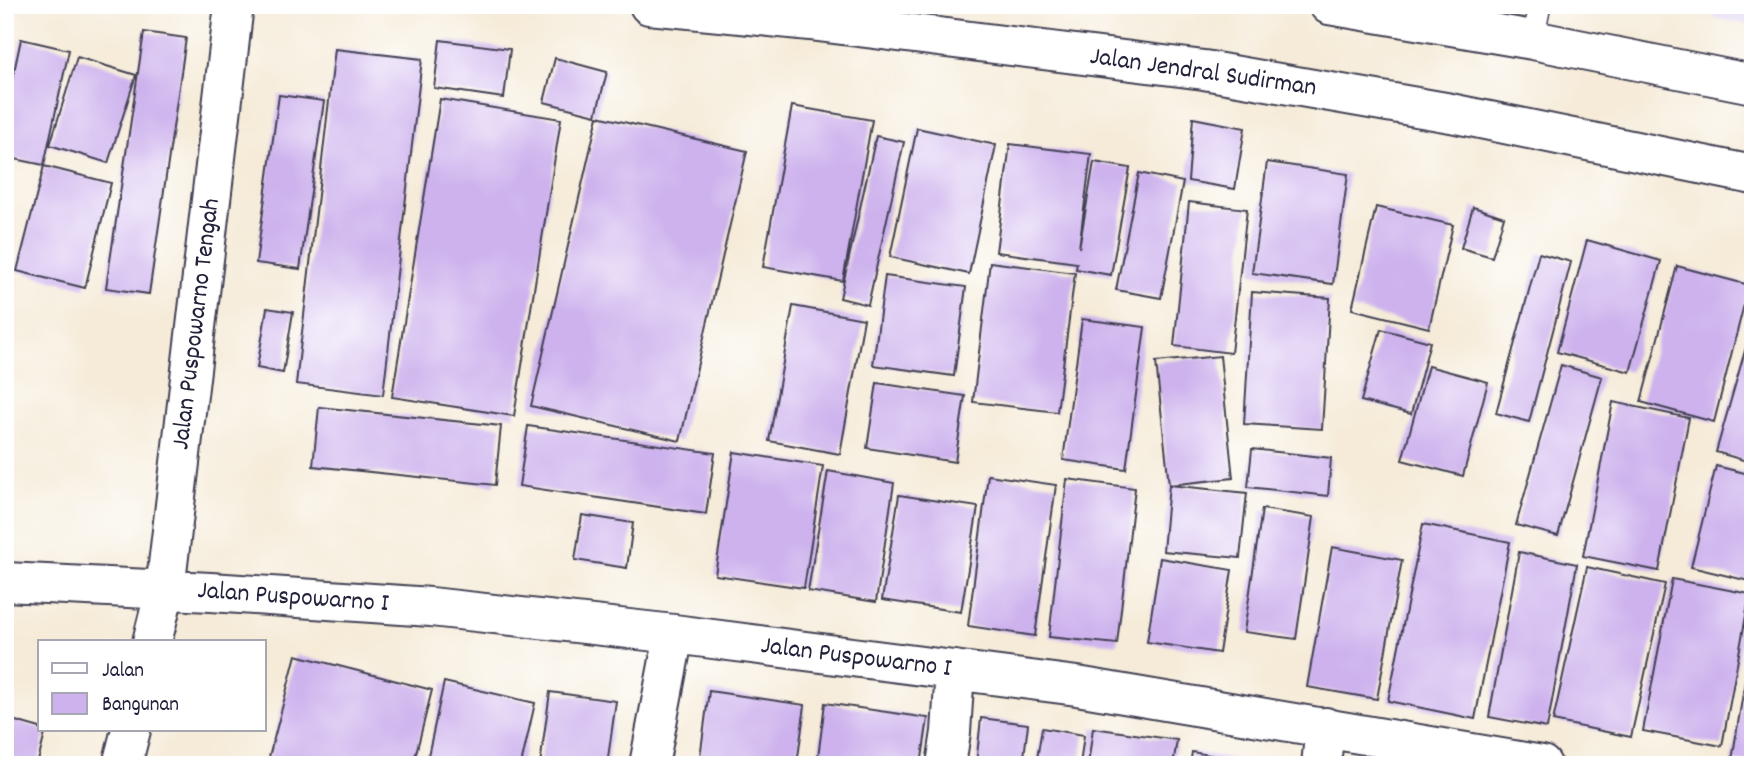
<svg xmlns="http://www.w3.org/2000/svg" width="1758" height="770" font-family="Dekko,sans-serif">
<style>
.built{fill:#e1d4f4}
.building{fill:#cdb2ed}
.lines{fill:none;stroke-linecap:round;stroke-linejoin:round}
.lane-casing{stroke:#424053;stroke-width:24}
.street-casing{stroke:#424053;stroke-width:42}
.highway-casing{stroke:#424053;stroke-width:42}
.lane{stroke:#fff;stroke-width:21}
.street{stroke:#fff;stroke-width:38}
.highway{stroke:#fff;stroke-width:38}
.labels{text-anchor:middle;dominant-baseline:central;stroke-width:5;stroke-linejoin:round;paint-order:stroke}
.street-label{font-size:26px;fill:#22223b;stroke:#fff}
</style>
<rect width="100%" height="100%" fill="#fff"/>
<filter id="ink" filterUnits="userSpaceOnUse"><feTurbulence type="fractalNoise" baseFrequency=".0143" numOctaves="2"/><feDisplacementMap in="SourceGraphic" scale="14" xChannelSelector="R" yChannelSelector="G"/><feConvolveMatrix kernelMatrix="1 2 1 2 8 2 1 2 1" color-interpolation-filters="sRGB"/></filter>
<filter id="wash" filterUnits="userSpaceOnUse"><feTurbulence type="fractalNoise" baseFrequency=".00686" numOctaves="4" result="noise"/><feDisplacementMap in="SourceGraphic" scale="28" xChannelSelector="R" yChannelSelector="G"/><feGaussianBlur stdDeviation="1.57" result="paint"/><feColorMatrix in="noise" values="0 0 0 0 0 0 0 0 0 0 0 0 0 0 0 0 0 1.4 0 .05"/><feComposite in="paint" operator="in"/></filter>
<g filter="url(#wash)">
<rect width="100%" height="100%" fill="#f5ebd8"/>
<path class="built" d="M 1717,5 L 1753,5 L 1753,26 L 1714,18 Z"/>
<g id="blocks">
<path class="building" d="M 144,32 L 186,38 L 149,294 L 106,288 Z
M 21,39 L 69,50 L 44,165 L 5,157 L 5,114 Z
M 440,40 L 510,49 L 504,98 L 434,88 Z
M 335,49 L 422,59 L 383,395 L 296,384 Z
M 77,57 L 136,75 L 108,163 L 50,145 Z
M 555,58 L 607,72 L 596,115 L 544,102 Z
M 279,95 L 324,101 L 300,269 L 256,263 Z
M 440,99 L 561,119 L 514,416 L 392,397 Z
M 792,106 L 872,120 L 843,281 L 763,267 Z
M 598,116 L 747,151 L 680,441 L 531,406 Z
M 1193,118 L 1245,128 L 1235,189 L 1188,181 Z
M 917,128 L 996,145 L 969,274 L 890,257 Z
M 876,136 L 904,142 L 868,305 L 840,298 Z
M 1010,144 L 1091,154 L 1079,248 L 1094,162 L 1130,168 L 1111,275 L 1076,269 L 1077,263 L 996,252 Z
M 1267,162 L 1348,174 L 1333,284 L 1252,273 Z
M 44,166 L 111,183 L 85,288 L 17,271 Z
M 1139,173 L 1183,182 L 1161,298 L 1116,290 Z
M 1189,202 L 1247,209 L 1231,353 L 1174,346 Z
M 1376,207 L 1453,225 L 1429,328 L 1352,309 Z
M 1473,207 L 1504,217 L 1492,257 L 1461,248 Z
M 1587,240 L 1661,261 L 1630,372 L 1557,352 Z
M 1539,253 L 1571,262 L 1529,422 L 1496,413 Z
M 990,262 L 1075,273 L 1057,412 L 973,402 Z
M 1677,266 L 1749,285 L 1714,422 L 1641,402 Z
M 885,276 L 966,287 L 954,376 L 873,365 Z
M 1252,292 L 1330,298 L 1322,429 L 1244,424 Z
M 793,306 L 864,319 L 840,454 L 769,441 Z
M 267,308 L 293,312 L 283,373 L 257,368 Z
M 1082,319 L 1145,327 L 1126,469 L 1063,460 Z
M 1752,326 L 1753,326 L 1753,463 L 1716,452 Z
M 1381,329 L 1430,342 L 1411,414 L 1361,401 Z
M 1220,356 L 1233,478 L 1169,485 L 1247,493 L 1240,558 L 1163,551 L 1169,485 L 1156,362 Z
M 1561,365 L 1602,377 L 1558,536 L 1516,525 Z
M 1428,366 L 1488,382 L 1463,476 L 1402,460 Z
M 877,383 L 965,396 L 955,462 L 867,448 Z
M 1613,402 L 1689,418 L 1659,571 L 1583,556 Z
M 319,407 L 501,426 L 495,485 L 313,466 Z
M 528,426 L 715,453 L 706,514 L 519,486 Z
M 1252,449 L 1331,458 L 1328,496 L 1248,487 Z
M 734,452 L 823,466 L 804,588 L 715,575 Z
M 1716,466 L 1753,475 L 1753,582 L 1691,567 Z
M 828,471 L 894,483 L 876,602 L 808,591 Z
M 988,475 L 1056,485 L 1035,636 L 968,626 Z
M 1067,479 L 1135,488 L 1117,644 L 1049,637 Z
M 899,495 L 978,507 L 961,612 L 882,600 Z
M 1262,509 L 1314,517 L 1296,639 L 1244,632 Z
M 582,515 L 633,523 L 627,568 L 575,560 Z
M 1423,524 L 1510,542 L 1475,719 L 1388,701 Z
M 1332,547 L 1402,560 L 1377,699 L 1307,687 Z
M 1519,552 L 1577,564 L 1547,728 L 1489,717 Z
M 1160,558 L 1232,570 L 1219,653 L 1147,642 Z
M 1587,567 L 1665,584 L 1631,737 L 1553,721 Z
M 1672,579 L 1750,594 L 1722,746 L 1643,731 Z
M 296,655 L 432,690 L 413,765 L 281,765 L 268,761 Z
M 1747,669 L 1753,670 L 1753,764 L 1732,760 Z
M 444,682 L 535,703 L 521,765 L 426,765 Z
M 709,691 L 805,705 L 797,765 L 699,765 Z
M 550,692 L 616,701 L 607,765 L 540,765 Z
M 825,703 L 928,718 L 921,765 L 817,765 Z
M 5,718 L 40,728 L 40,730 L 46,730 L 37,765 L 5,765 Z
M 981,718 L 1028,724 L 1023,765 L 976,765 Z
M 1042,728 L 1084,735 L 1080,765 L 1036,765 Z
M 1093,728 L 1177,740 L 1173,765 L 1088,765 Z
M 1192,752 L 1256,763 L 1256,765 L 1190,765 Z"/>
</g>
</g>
<g filter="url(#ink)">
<use href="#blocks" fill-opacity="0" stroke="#424053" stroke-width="2"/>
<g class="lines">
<defs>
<path id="lane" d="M 1533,40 L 1540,5"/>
<path id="street" d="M 5,582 L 211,592 L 431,607 L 674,634 L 1077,686 L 1542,765
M 152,642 L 165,590 L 234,5
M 122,765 L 131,730
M 649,765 L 674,634
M 946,765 L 951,732 L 955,670
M 1321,765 L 1325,727"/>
<path id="highway" d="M 649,5 L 810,21 L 1204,70 L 1451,113 L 1753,175
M 1329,5 L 1533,40 L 1753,84"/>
</defs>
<use href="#lane" class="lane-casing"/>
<use href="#street" class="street-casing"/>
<use href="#highway" class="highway-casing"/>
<use href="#lane" class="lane"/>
<use href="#street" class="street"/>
<use href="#highway" class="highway"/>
</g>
</g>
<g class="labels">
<g class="street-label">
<text transform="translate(1203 73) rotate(8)">Jalan Jendral Sudirman</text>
<text transform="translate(197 324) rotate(-83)">Jalan Puspowarno Tengah</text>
<text transform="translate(293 598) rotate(4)">Jalan Puspowarno I</text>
<text transform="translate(856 658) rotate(7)">Jalan Puspowarno I</text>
</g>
</g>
<rect width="1758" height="770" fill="none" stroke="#fff" stroke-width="28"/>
<rect x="38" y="640" width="228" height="91" fill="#ffffff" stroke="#a7a7b1" stroke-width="2"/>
<rect x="52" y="663" width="35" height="10" fill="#ffffff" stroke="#a7a7b1" stroke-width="2"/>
<text x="102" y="676" font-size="21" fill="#22223b">Jalan</text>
<rect x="52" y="693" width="35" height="21" fill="#cdb2ed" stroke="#a7a7b1" stroke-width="2"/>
<text x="102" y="710" font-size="21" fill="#22223b">Bangunan</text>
</svg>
